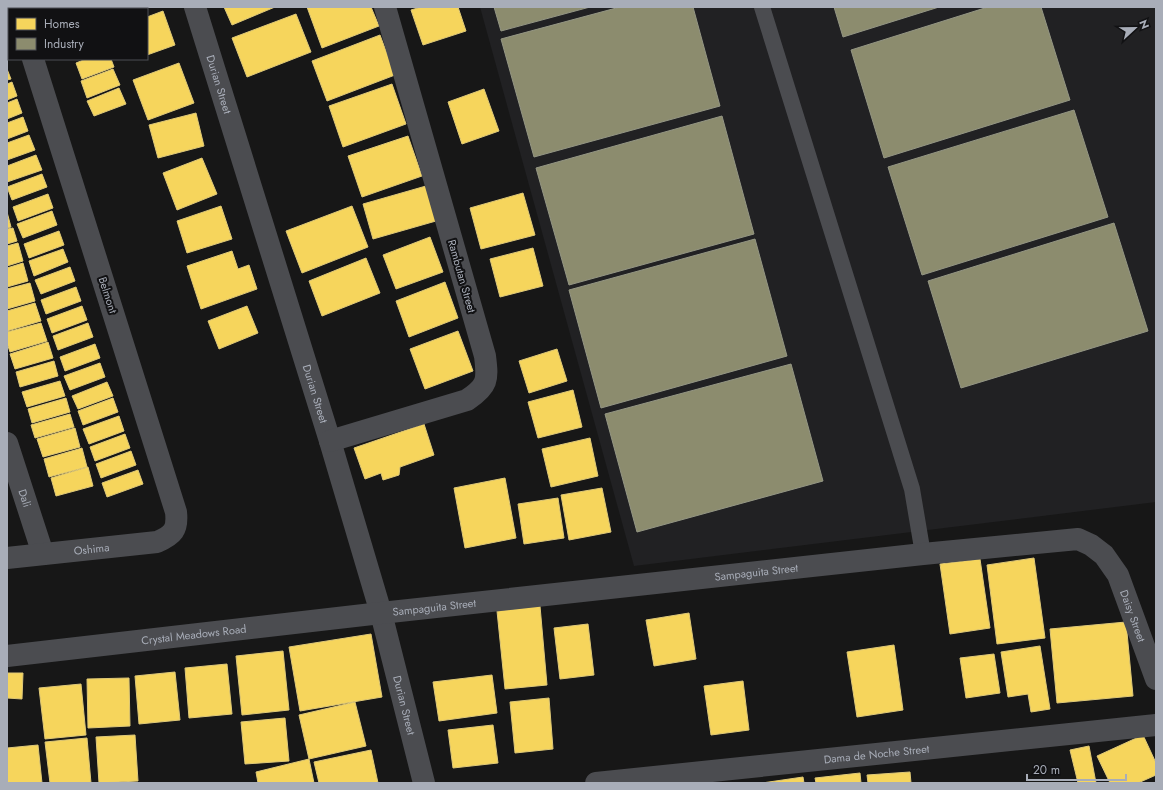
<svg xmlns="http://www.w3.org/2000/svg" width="1163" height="790" font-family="Jost,sans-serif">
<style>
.built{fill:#212123}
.homes{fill:#f6d55c;stroke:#dfc978}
.industry{fill:#8c8c6e;stroke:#949684}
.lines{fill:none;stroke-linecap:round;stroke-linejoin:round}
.lane{stroke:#4b4c50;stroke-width:16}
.street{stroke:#4b4c50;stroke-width:22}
.labels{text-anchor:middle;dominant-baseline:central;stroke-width:4;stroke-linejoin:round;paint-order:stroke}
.street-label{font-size:11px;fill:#a8adb8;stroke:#111113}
</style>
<rect width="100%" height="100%" fill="#171717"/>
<path class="built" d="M 480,7 L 1156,7 L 1156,502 L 634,566 Z"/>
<path class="homes" d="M 56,7 L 93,7 L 94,9 L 57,9 Z
M 110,7 L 137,7 L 131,9 L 110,9 Z
M 224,7 L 275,7 L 232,25 Z
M 307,7 L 371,7 L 379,26 L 322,48 Z
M 421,7 L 458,7 L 466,31 L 423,45 L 411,10 Z
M 163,11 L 175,45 L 147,55 L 147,17 Z
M 296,14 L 311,52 L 247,77 L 232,38 Z
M 380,35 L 395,75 L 327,101 L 312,61 Z
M 86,59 L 111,59 L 114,67 L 82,79 L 76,63 Z
M 179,63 L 194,103 L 148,120 L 133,80 Z
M 7,69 L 11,79 L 7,80 Z
M 113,69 L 120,85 L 87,98 L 81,81 Z
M 12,82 L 17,96 L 7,100 L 7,84 Z
M 392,84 L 406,124 L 343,147 L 329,106 Z
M 119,88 L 126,104 L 94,116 L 87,101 Z
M 484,89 L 499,131 L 462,144 L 448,102 Z
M 17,99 L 22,113 L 7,119 L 7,103 Z
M 196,113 L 204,146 L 158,158 L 149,125 Z
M 23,117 L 28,131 L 7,139 L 7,123 Z
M 29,135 L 35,150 L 7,160 L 7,143 Z
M 408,136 L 422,176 L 362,197 L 348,156 Z
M 36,155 L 42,170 L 7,182 L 7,166 Z
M 202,158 L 217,194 L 177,210 L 163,173 Z
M 42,174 L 47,187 L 12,200 L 7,187 Z
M 426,186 L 436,221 L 373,239 L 363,204 Z
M 523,193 L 535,235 L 481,249 L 470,208 Z
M 48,194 L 53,208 L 18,221 L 13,207 Z
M 221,206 L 232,239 L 187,253 L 177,221 Z
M 352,206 L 368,247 L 302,273 L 286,231 Z
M 52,211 L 57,225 L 23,238 L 17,224 Z
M 7,212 L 11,227 L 7,228 Z
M 13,228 L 17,241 L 7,244 L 7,229 Z
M 59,231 L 64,245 L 29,258 L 24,244 Z
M 430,237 L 443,272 L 396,289 L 383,255 Z
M 18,243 L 23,261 L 7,266 L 7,246 Z
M 533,248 L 543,286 L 500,297 L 490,259 Z
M 63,249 L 68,262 L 34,276 L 29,261 Z
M 232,251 L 238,269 L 249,265 L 257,289 L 201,309 L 187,266 Z
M 366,258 L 380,293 L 322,316 L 309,281 Z
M 23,263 L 28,281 L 7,287 L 7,268 Z
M 70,267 L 75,281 L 41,294 L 35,280 Z
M 445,282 L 458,318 L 409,337 L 396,301 Z
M 30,283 L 35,301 L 7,309 L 7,289 Z
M 76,287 L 81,301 L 46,314 L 41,300 Z
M 35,303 L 41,321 L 7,331 L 7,311 Z
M 82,306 L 87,320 L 52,333 L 47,319 Z
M 247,306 L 258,333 L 219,349 L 208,321 Z
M 41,323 L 47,341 L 10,352 L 7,343 L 7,332 Z
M 88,323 L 93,337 L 58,350 L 53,336 Z
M 458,331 L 473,371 L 425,389 L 410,349 Z
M 48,342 L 53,358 L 15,369 L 10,354 Z
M 95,344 L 100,358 L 65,371 L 60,357 Z
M 557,349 L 567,381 L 529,393 L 519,361 Z
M 54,361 L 58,376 L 20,387 L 16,372 Z
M 100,363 L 105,377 L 70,390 L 64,376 Z
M 60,381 L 65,396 L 27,407 L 22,392 Z
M 107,382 L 113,396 L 78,409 L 72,396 Z
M 573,390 L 582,427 L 538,438 L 528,402 Z
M 66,398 L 70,412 L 32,423 L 28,409 Z
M 113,398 L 118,412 L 83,425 L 78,411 Z
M 70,414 L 74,427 L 35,438 L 31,425 Z
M 119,416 L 124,431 L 89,444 L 83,429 Z
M 424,424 L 434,455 L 400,467 L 399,475 L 383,480 L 381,473 L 365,479 L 354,448 Z
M 75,428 L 80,447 L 43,457 L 37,439 Z
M 125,434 L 130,448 L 95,461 L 90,447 Z
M 590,438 L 598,476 L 551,487 L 542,449 Z
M 82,448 L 87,467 L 49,477 L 44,459 Z
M 131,451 L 136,465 L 101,478 L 96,464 Z
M 88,467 L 93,486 L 56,496 L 51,478 Z
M 138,470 L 143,484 L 107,497 L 102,483 Z
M 505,478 L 516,538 L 465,548 L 454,488 Z
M 602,488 L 611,532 L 569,540 L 561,495 Z
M 558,498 L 564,538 L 524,544 L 518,504 Z
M 1034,558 L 1045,638 L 997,644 L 987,565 Z
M 980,559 L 990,628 L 950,634 L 940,564 Z
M 540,606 L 547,685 L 505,689 L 497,611 Z
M 689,613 L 696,659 L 654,666 L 646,620 Z
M 1126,622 L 1133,696 L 1057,703 L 1050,629 Z
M 588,624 L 594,675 L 560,679 L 554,628 Z
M 371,634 L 382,697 L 300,711 L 289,647 Z
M 894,645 L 903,710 L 857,717 L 847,652 Z
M 1040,646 L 1050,709 L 1031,712 L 1028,694 L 1008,697 L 1001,652 Z
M 283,651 L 289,710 L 242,715 L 236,656 Z
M 994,654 L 1000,693 L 966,698 L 960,658 Z
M 227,664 L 232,714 L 189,718 L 185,668 Z
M 175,672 L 180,720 L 139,724 L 135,676 Z
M 7,673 L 23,673 L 22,699 L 7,698 Z
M 492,675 L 497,713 L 439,721 L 433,682 Z
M 129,678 L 130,726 L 88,728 L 87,679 Z
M 743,681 L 749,730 L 711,735 L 704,686 Z
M 81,684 L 86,735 L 45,739 L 39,688 Z
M 549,698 L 553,749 L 515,753 L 510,702 Z
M 355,702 L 366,746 L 309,759 L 299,715 Z
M 285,718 L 289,761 L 245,764 L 241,722 Z
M 493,725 L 498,763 L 453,768 L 448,730 Z
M 135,735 L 138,781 L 99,783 L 96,737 Z
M 1143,735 L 1156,763 L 1156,775 L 1138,783 L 1110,783 L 1097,756 Z
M 87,738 L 91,783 L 50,783 L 45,742 Z
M 38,745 L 42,783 L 7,783 L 7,748 Z
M 1089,746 L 1096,783 L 1078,783 L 1070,750 Z
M 371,750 L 378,783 L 319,783 L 314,762 Z
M 309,759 L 314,783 L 258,783 L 256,772 Z
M 910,772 L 911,783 L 868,783 L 867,775 Z
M 860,773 L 861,783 L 816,783 L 815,778 Z
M 803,777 L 804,783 L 762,783 Z"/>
<path class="industry" d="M 494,7 L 590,7 L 501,31 Z
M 620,7 L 693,7 L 720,106 L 534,157 L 501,39 Z
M 834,7 L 939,7 L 843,37 Z
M 988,7 L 1041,7 L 1070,100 L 884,158 L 851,50 Z
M 1074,110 L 1108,217 L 922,275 L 888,167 Z
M 722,116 L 754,234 L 569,285 L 536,168 Z
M 1114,223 L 1148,331 L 961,388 L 928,281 Z
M 755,239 L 787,356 L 601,408 L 569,290 Z
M 791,364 L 823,481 L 637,532 L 605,414 Z"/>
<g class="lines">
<path class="lane" d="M 762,7 L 912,489 L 923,554"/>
<g class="street">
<path d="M 16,7 L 17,9"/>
<path id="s1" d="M 195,7 L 330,441 L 381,613 L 424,783"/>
<path d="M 7,49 L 9,48"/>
<path d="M 330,441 L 467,400 C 488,386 488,380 485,356 L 385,7"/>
<path id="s2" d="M 7,443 L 43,554"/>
<path id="s3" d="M 7,558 L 157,542 C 173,535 178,530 176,512 L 33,59"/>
<path id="s4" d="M 7,656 L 381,613 L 923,554 L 1078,539 L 1091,545 L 1104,555 L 1118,575 L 1156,679"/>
<path id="s5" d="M 596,783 L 1156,725"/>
</g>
</g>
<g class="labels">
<g class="street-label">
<text stroke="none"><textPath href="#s1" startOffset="81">Durian Street</textPath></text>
<text transform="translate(462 276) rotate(74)">Rambutan Street</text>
<text transform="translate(108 295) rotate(72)">Belmont</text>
<text stroke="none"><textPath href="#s1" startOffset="405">Durian Street</textPath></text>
<text stroke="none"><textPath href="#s2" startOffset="58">Dali</textPath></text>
<text stroke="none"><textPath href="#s3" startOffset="85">Oshima</textPath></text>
<text stroke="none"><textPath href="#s4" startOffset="754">Sampaguita Street</textPath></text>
<text stroke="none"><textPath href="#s4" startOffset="430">Sampaguita Street</textPath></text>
<text stroke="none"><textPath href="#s4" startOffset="1176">Daisy Street</textPath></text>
<text stroke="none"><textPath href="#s4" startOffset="188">Crystal Meadows Road</textPath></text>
<text stroke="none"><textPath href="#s1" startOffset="729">Durian Street</textPath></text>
<text stroke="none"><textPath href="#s5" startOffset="282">Dama de Noche Street</textPath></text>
</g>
</g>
<rect width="1163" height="790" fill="none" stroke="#a8adb8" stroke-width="16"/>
<rect x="8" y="8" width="140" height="52" fill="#111113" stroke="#4d4f55"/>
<rect x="16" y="18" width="20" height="12" fill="#f6d55c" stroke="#4d4f55"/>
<text x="44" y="28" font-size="12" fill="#a8adb8">Homes</text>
<rect x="16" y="38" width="20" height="12" fill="#8c8c6e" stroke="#4d4f55"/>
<text x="44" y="48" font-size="12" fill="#a8adb8">Industry</text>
<g transform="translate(1135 28) rotate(68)" stroke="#111113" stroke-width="3" paint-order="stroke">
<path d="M0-3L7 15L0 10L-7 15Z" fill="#a8adb8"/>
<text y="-6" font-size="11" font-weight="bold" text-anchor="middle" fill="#a8adb8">N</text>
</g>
<path d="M1027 774v6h99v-6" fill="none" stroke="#a8adb8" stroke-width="2"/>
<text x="1033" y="774" font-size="12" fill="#a8adb8" stroke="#111113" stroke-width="3" paint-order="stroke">20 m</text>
</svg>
